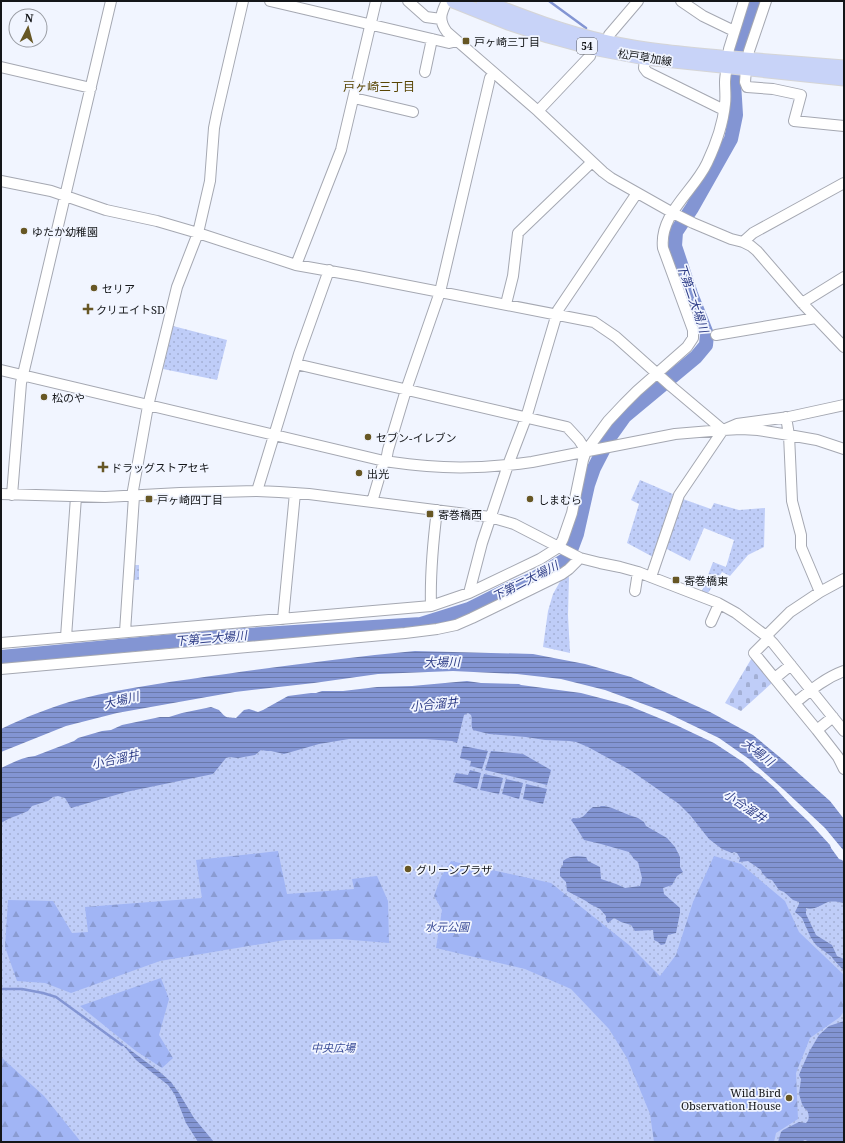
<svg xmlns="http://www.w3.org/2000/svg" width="845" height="1143" font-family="'Noto Serif','Noto Sans JP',serif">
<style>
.grass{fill:url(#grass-dots)}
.forest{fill:url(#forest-firs)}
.cemetery{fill:url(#cemetery-stones)}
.water{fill:url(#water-rules)}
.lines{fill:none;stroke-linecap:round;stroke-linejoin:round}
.stream{stroke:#8395d3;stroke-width:2.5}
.river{stroke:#8395d3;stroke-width:14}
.minor-casing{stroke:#a5a8b2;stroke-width:12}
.major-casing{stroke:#d5d5d6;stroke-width:15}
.minor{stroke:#fff;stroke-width:10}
.major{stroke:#c8d3f8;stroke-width:13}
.poi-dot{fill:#675724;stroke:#f1f5ff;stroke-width:1.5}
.labels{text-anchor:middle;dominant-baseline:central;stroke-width:3.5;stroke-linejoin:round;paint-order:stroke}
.shield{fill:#f1f5ff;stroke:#56595e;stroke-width:1}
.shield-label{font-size:10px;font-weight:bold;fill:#141619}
.poi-label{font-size:11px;fill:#141619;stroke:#f1f5ff;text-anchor:start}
.street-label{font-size:11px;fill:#141619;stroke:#f1f5ff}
.park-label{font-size:11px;font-style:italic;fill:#3b4d98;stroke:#f1f5ff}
.neighbourhood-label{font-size:12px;fill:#584503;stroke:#f1f5ff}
.water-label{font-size:12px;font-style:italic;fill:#2e3d87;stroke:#f1f5ff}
</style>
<defs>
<pattern id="grass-dots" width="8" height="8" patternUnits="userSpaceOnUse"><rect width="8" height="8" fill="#bfcdf8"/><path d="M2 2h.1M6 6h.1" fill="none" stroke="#a3afd4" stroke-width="1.8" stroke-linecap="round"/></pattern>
<pattern id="forest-firs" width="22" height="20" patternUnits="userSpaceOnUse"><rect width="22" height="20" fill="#a1b5f5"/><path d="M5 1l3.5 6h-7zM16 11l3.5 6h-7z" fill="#8a9bd1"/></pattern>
<pattern id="cemetery-stones" width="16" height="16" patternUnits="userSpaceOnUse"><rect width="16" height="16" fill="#bfcdf8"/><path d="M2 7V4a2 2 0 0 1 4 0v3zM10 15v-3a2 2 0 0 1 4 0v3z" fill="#a3afd4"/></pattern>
<pattern id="water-rules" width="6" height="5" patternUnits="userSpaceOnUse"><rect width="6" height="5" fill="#8395d3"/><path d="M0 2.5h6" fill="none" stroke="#6a79aa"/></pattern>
</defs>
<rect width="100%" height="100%" fill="#f1f5ff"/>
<path class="grass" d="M 173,326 L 227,340 L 217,380 L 163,369 Z
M 640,480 L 673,494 L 653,557 L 627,543 L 639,504 L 631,500 Z
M 683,499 L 711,509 L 714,503 L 739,510 L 765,508 L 764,547 L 748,555 L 730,576 L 722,572 L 708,593 L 702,591 L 713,562 L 726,567 L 734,540 L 704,528 L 690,561 L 665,548 Z
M 131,565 L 139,565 L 139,580 L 130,580 Z
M 569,577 L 568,615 L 570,653 L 543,647 L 548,611 L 553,594 L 562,578 Z
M 445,707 L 578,729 L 844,901 L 844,1142 L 1,1142 L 1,808 L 236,745 Z"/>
<path class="forest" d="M 278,851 L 287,894 L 354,889 L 352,879 L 377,876 L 388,901 L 389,943 L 340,939 L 285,940 L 160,961 L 71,993 L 45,983 L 17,981 L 5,947 L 8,900 L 53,901 L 72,933 L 88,932 L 85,907 L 202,898 L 196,860 Z
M 714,856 L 741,864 L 785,901 L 799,932 L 844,975 L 844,1011 L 840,1017 L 810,1038 L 796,1073 L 798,1119 L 776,1133 L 774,1142 L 654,1142 L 650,1114 L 627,1058 L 609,1029 L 571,989 L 525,969 L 436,948 L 442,910 L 434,896 L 441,877 L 451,861 L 551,883 L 629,945 L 660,976 L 676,955 L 693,902 Z
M 161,978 L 169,999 L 159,1035 L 173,1058 L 162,1068 L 136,1051 L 80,1006 Z
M 1,1057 L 44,1096 L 81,1142 L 1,1142 Z"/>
<path class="cemetery" d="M 753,656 L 773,682 L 741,711 L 725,703 Z"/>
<path class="water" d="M 415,651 L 533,654 L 585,664 L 631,677 L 710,712 L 753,735 L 788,764 L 830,801 L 844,819 L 844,851 L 825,828 L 783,789 L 749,759 L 719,738 L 665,712 L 605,690 L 561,679 L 517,674 L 453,671 L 378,674 L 314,683 L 235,692 L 117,713 L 66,726 L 1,752 L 1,729 C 26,717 53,706 80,699 C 128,687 177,681 226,674 C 289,665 352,657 415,651 Z
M 467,681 L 481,683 L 519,684 L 521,685 L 581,693 L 627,705 L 676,725 L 714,743 L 743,762 L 755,772 L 759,774 L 776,789 L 792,806 L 809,822 L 830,845 L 831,848 L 839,859 L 842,860 L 844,862 L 844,903 C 839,902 833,901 828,902 C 821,905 813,911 806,908 L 806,914 L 816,935 L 832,945 L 837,956 L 844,959 L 844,971 L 833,959 L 832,957 L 816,945 L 811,938 L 802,918 L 795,912 L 799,904 L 799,902 L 793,900 L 784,892 L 779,890 L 772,880 L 768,879 L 762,873 L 761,870 L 748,861 L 739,862 L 740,858 L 737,853 L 734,852 L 732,853 L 722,849 L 709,839 L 690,815 L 679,804 L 630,770 L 588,747 L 576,742 L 569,741 L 545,740 L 526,737 L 489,734 L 473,730 C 470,724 473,721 471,715 L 468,713 L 464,715 L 457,743 L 452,741 L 425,739 L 349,739 L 319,744 L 284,754 L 271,751 L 267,751 L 261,750 L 255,755 L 238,758 L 230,757 L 226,758 L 213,774 L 126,792 L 71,808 L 65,798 L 58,796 L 53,797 L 48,801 L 32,806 L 28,811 L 16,816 L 10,818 L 1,823 L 1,768 C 12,763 23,757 35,756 L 74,741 L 78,738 L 102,731 L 111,730 L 122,725 L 160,717 L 169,717 L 182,713 L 211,707 L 219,710 C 226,718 225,717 236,718 L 244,710 L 249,709 L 258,712 L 263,710 L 288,696 L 311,693 L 316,693 L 322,691 L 343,691 L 377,687 L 412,686 Z
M 463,746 L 488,751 L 482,769 L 470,766 L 471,761 L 460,758 Z
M 491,751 L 523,754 L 551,770 L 547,785 L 485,770 Z
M 470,770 L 481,773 L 477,789 L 453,782 L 456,773 L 468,775 Z
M 484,774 L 503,778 L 499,794 L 480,790 Z
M 506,779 L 523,783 L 519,799 L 502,794 Z
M 526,784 L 547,789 L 543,804 L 523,799 Z
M 601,806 L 605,806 L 612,808 L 629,815 L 638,818 L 644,822 L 646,826 L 667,838 L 675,847 L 680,857 L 680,867 L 683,872 L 677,876 L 672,885 L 663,888 L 664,894 L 680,908 L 680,913 L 676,933 L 668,935 L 665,944 L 661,945 L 658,942 L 654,940 L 653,930 L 635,931 L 631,925 L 621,922 L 614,918 L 608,923 L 606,920 L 606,916 L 600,909 L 590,904 L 586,901 L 567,891 L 566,882 L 560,876 L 560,869 L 563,865 L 563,861 C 570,855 578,856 586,857 L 588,861 L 600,867 L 601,879 L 616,884 L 625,888 L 640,886 L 642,878 L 638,862 L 634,859 L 629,852 L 601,844 L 584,840 L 576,827 L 571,820 L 573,818 C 585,820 584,813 593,807 L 599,807 Z
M 844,1021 L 844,1142 L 810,1142 L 805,1140 L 801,1142 L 778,1142 L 781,1132 L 783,1130 L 799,1122 L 806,1123 C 810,1119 809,1115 807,1110 L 805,1109 L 802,1104 L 799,1094 L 801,1079 L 799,1075 L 801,1070 L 809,1052 L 819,1035 L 829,1026 Z
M 121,1043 L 161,1073 L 171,1082 L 179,1093 L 194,1118 L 214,1142 L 198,1142 L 186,1123 L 175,1095 L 168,1085 L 136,1060 Z"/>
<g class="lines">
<path class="stream" d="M 549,1 L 586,28
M 1,989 L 22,989 L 43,993 L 56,997 L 122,1045"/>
<path class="river" d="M 1,657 L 216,637 L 421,624 L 469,609 L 507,590 L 533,579 L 568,558 L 577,534 L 588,485 L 594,468 L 610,437 L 625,416 L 696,357 L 706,345 L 707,334 L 691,294 L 675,246 L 676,232 L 692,208 L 731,139 L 736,115 L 734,83 L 741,49 L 755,1"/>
<defs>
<path id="minor" d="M 270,1 L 449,43 L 457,41
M 408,1 L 426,17 L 441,19
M 447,1 C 441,13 438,20 447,32 L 538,111 L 603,172 L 611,178 L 673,213 L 693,223 L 731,239 L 743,242 L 751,246 L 757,251 L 802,303 L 844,347
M 681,1 L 703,16 L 734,31
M 607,42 L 609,35 L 638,1
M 728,57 L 729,49 L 744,1
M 645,58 L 644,68 L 647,72 L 724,110
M 748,59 L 749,51 L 766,1
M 1,67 L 91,88
M 746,69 L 745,82 L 747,87 L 773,89 L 801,95 L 794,121 L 844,126
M 425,72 L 432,39
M 354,98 L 413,112
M 538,111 L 590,56 L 592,48
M 1,181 L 51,191 L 106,210 L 157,221 L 198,233 L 296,265 L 358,276 L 594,322 L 616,337 L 672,387 L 723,430
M 743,242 L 753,233 L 844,183
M 296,265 L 341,150 L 376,1
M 802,303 L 844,277
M 506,304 L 513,276 L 518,233 L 592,162
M 716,335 L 816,318
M 296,364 L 567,427 L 579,440 L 586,451
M 1,370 L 384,461 C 398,463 412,465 427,466 C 462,469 497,467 532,462 L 675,434 L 723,430 L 741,429 L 758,430 L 789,435 L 817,440 L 844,449
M 786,417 L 789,435 L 792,501 L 801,535 L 801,547 L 820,592
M 386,461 L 388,450 L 406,390 L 440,292 L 490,78 L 494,73
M 257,491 L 299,354 L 329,270
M 1,494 L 105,497 L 180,493 L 257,491 L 279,492 L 309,494 L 490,517 L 514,524 L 580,558 L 600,563 L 620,567 L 638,572 L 718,603 L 736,613 L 766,636 L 773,643 L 844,731
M 12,495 L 21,383 L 111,1
M 132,496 L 148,406 L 177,287 L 198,233 L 210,181 L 214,128 L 217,113 L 243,1
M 372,502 L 384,461
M 651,577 L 679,495 L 723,430 L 737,424 L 789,417 L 844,405
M 635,591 L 638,572
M 469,593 L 482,543 L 508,465 L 526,418 L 558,310 L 637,193
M 431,606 C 430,574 433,542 437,510
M 283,619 L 295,493
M 711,622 L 719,604
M 125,632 L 134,496
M 766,636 L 790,612 L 820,592 L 844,579
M 66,637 L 76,497
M 769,638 L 754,653 L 817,730 L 833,717
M 1,643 L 431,606 L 469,593 L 540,559 L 559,547 L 563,539 L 572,513 L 583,460 L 586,451 L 608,421 L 624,404 L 637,391 L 687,347 L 693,338 L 693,330 L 663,248 C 659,214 694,191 707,163 C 716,144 723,124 725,104 C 726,97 725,90 725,82 C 725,77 726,72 727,67
M 1,669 L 405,633 L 437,629 L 456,625 L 472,618 L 507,601 L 562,574 L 569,569 L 580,558
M 775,678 L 791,665
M 795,703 C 811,690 825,678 844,671
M 817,730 L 838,757 L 844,769"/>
<path id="major" d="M 453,1 L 508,23 L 548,36 L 592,48 L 645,58 L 844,79
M 483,1 C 524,17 565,33 608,42 C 649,51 690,54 732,58 C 769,61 807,64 844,67"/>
</defs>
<use href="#minor" class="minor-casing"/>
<use href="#major" class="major-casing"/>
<use href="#minor" class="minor"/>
<use href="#major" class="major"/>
</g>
<g class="poi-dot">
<rect x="462" y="37" width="8" height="8" rx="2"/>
<circle cx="24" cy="231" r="4"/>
<circle cx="94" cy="288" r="4"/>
<path d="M86 303h4v4h4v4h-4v4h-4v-4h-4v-4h4z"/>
<circle cx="44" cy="397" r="4"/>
<circle cx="368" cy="437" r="4"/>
<path d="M101 461h4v4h4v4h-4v4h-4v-4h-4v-4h4z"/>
<circle cx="359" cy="473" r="4"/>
<rect x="145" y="495" width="8" height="8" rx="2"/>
<circle cx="530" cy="499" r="4"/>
<rect x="426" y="510" width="8" height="8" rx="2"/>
<rect x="672" y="576" width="8" height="8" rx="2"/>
<circle cx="408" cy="869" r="4"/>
<circle cx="789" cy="1098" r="4"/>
</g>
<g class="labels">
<rect class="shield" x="577" y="38" width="20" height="16" rx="3"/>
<g class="shield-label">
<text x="587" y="46">54</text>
</g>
<g class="poi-label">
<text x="474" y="41">戸ヶ崎三丁目</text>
<text x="32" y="231">ゆたか幼稚園</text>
<text x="102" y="288">セリア</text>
<text x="96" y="309">クリエイトSD</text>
<text x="52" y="397">松のや</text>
<text x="376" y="437">セブン-イレブン</text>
<text x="111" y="467">ドラッグストアセキ</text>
<text x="367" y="473">出光</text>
<text x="157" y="499">戸ヶ崎四丁目</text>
<text x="538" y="499">しまむら</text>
<text x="438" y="514">寄巻橋西</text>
<text x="684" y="580">寄巻橋東</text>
<text x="416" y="869">グリーンプラザ</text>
<text x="781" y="1092" text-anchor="end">Wild Bird<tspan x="781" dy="13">Observation House</tspan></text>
</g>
<g class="street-label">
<text transform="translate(645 57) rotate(9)">松戸草加線</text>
</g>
<g class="park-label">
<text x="447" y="926">水元公園</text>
<text x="333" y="1047">中央広場</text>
</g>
<g class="neighbourhood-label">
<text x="379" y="86">戸ヶ崎三丁目</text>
</g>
<g class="water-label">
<text transform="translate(693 298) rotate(71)">下第二大場川</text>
<text transform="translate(525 581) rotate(-27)">下第二大場川</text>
<text transform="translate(211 638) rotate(-5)">下第二大場川</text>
<text transform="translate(442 662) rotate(-1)">大場川</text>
<text transform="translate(121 700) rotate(-14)">大場川</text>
<text transform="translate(434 704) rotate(-6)">小合溜井</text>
<text transform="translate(758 752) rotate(37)">大場川</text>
<text transform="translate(115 759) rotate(-12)">小合溜井</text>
<text transform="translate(745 806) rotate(34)">小合溜井</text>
</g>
</g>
<rect width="845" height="1143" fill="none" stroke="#141619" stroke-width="4"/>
<g transform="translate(28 28) rotate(6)"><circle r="19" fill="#f1f5ff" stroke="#999ca3"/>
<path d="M0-3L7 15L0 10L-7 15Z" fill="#675724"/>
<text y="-6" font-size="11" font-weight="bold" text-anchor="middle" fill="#141619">N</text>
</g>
</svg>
